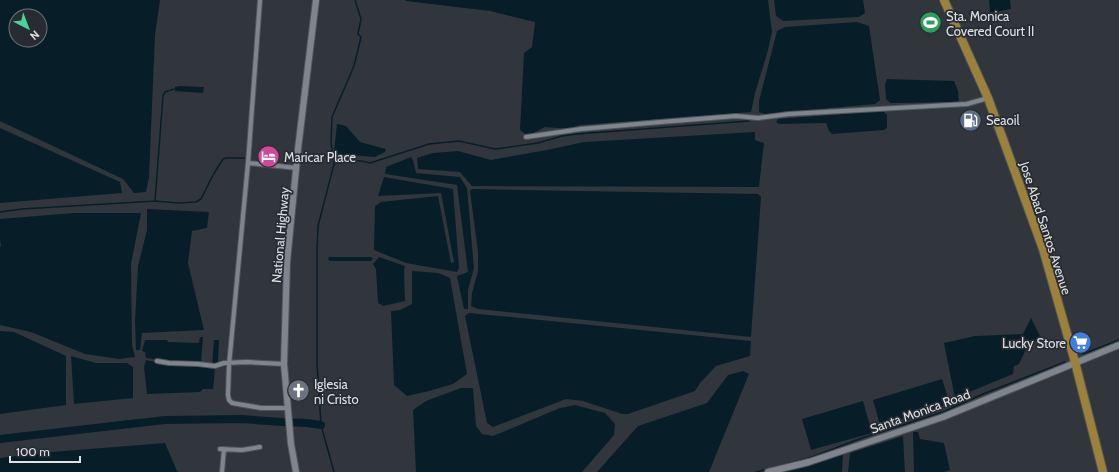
<svg xmlns="http://www.w3.org/2000/svg" width="1119" height="472" font-family="Cabin,sans-serif">
<style>
.water{fill:#071e29;fill-rule:evenodd}
.lines{fill:none;stroke-linecap:round;stroke-linejoin:round}
.stream{stroke:#071e29;stroke-width:1.5}
.river{stroke:#071e29;stroke-width:8}
.street-casing{stroke:#505559;stroke-width:6}
.secondary-casing{stroke:#505559;stroke-width:8}
.highway-casing{stroke:#505559;stroke-width:10}
.street{stroke:#7f858c;stroke-width:4}
.secondary{stroke:#7f858c;stroke-width:6}
.highway{stroke:#9c813b;stroke-width:8}
.labels{text-anchor:middle;dominant-baseline:central;stroke-width:3.5;stroke-linejoin:round;paint-order:stroke}
.poi-label{font-size:13px;fill:#dee2e5;stroke:#272c32;text-anchor:start}
.street-label{font-size:13px;fill:#dee2e5;stroke:#272c32}
</style>
<rect width="100%" height="100%" fill="#31363c"/>
<path class="water" d="M 0,0 L 160,0 L 155,35 L 149,177 L 146,192 L 134,193 L 123,179 L 0,121 ZM 16,16 L 40,16 L 40,40 L 16,40 Z
M 405,0 L 768,0 L 772,32 L 767,54 L 755,93 L 751,112 L 580,125 L 569,129 L 545,127 L 528,136 L 520,130 L 524,53 L 532,47 L 535,22 L 490,11 L 406,1 Z
M 774,0 L 863,0 L 865,13 L 859,17 L 783,21 L 776,16 Z
M 989,0 L 1010,0 L 1011,9 L 990,13 Z
M 857,22 L 869,26 L 880,100 L 875,104 L 765,114 L 759,112 L 759,101 L 777,31 L 785,27 Z
M 887,79 L 954,81 L 958,91 L 959,102 L 890,103 L 886,99 L 885,84 Z
M 180,86 L 204,87 L 203,93 L 175,91 L 175,87 Z
M 883,111 L 887,115 L 887,128 L 884,130 L 832,134 L 829,131 L 826,123 L 779,124 L 776,122 L 778,119 Z
M 337,124 L 346,126 L 360,142 L 386,149 L 385,152 L 375,157 L 335,154 L 334,151 Z
M 0,128 L 120,182 L 122,193 L 0,203 Z
M 755,132 L 755,140 L 764,143 L 759,187 L 472,186 L 460,172 L 418,169 L 417,158 L 433,153 L 458,151 L 491,160 L 547,150 L 584,142 Z
M 411,157 L 413,160 L 416,173 L 460,177 L 467,188 L 474,268 L 468,290 L 468,309 L 464,309 L 457,276 L 468,272 L 457,185 L 385,174 L 386,167 Z
M 384,177 L 453,189 L 459,268 L 457,272 L 406,263 L 374,250 L 375,206 L 381,202 L 438,196 L 451,263 L 454,262 L 441,193 L 378,196 Z
M 472,189 L 758,194 L 761,197 L 751,337 L 478,309 L 471,306 L 472,293 L 478,271 L 478,252 L 470,191 Z
M 147,209 L 209,212 L 207,228 L 192,231 L 188,263 L 204,330 L 142,333 L 140,350 L 136,350 L 135,321 L 138,266 L 147,230 Z
M 74,213 L 141,213 L 131,264 L 132,345 L 135,357 L 119,359 L 85,354 L 31,332 L 0,325 L 0,247 L 1,246 L 0,240 L 0,219 Z
M 329,257 L 371,257 L 373,259 L 371,261 L 330,261 L 328,259 Z
M 379,257 L 405,266 L 404,270 L 405,301 L 383,306 L 378,303 L 376,269 L 373,264 Z
M 412,271 L 438,273 L 450,278 L 467,374 L 453,384 L 429,391 L 407,396 L 394,385 L 391,311 L 400,310 L 412,304 Z
M 469,313 L 751,341 L 750,356 L 716,366 L 701,382 L 695,391 L 628,414 L 622,414 L 583,401 L 566,399 L 493,427 L 487,423 L 465,316 Z
M 1031,318 L 1041,338 L 1027,347 L 1019,364 L 1014,366 L 1013,374 L 955,398 L 944,343 L 975,336 L 1023,334 Z
M 0,331 L 14,332 L 66,356 L 66,405 L 0,414 Z
M 200,337 L 203,337 L 201,363 L 168,361 L 146,358 L 145,352 L 142,351 L 145,340 L 167,340 L 168,342 L 199,343 Z
M 214,340 L 219,340 L 218,362 L 217,364 L 212,365 Z
M 71,356 L 96,363 L 127,363 L 133,367 L 133,398 L 74,404 Z
M 146,360 L 169,365 L 201,365 L 215,368 L 213,389 L 203,389 L 200,392 L 147,394 L 144,367 Z
M 743,371 L 749,374 L 709,472 L 597,472 L 638,426 L 707,403 L 728,375 Z
M 942,379 L 950,404 L 880,425 L 873,400 Z
M 461,388 L 473,388 L 476,426 L 482,434 L 493,436 L 560,408 L 575,405 L 605,413 L 615,424 L 614,435 L 582,472 L 416,472 L 413,410 L 426,401 Z
M 863,401 L 872,433 L 811,450 L 802,419 Z
M 913,432 L 918,432 L 920,439 L 944,443 L 950,470 L 944,472 L 914,472 Z
M 903,436 L 905,472 L 848,472 L 850,453 Z
M 165,443 L 177,471 L 179,472 L 0,472 L 0,458 L 52,452 Z
M 843,453 L 842,472 L 780,472 Z"/>
<g class="lines">
<path class="stream" d="M 334,164 C 346,160 358,159 370,163 L 429,144 L 459,141 L 495,149 L 538,143 L 562,136 L 577,134 L 749,121
M 155,201 L 163,96 L 165,92 L 174,89
M 0,212 L 22,209 L 155,201 L 178,203 L 196,202 L 201,199 L 213,175 L 223,159 L 226,158 L 245,158
M 1083,354 L 1119,340
M 772,468 L 809,458 L 862,438 L 943,412 L 983,394 L 1065,362
M 334,472 L 321,425 L 317,364 L 317,251 L 318,226 L 334,164 L 331,142 L 332,117 L 354,66 L 361,37 L 358,34 L 361,19 L 355,0
M 756,472 L 768,469"/>
<path class="river" d="M 0,439 L 95,428 L 165,420 L 242,419 L 282,422 L 307,423 L 321,425"/>
<defs>
<path id="street" d="M 260,0 L 248,163 L 229,365 L 228,395 L 229,400 L 232,403 L 261,408 L 288,408
M 526,137 L 581,129 L 661,122 L 736,116 L 758,118 L 789,114 L 967,104 L 988,98
M 248,163 L 297,168
M 157,361 L 169,363 L 198,364 L 215,366 L 224,363 L 246,362 L 284,364
M 220,449 L 242,450 L 260,447
M 222,472 L 224,449"/>
<path id="secondary" d="M 296,472 L 291,444 L 284,364 L 287,262 L 298,149 L 316,0
M 768,472 L 809,462 L 943,417 L 1119,345"/>
<path id="highway" d="M 944,0 L 988,98 L 1043,249 L 1075,362 L 1103,472"/>
</defs>
<use href="#street" class="street-casing"/>
<use href="#secondary" class="secondary-casing"/>
<use href="#highway" class="highway-casing"/>
<use href="#street" class="street"/>
<use href="#secondary" class="secondary"/>
<use href="#highway" class="highway"/>
</g>
<defs>
<symbol id="stadium-disc" viewBox="-11 -11 22 22"><circle r="9.5" fill="#2e9e5b" stroke="#272c32"/><path d="M0-5a6.5 5 0 1 0 0 10a6.5 5 0 1 0 0-10ZM-3.5-1.8h7v3.6h-7Z" fill="#fff"/></symbol>
<symbol id="fuel-disc" viewBox="-11 -11 22 22"><circle r="9.5" fill="#5c6f8a" stroke="#272c32"/><path d="M-5.5-6h7V0h2V4h1.3V-2.5L3-4.5l.8-.8L6-3V5H2.5V1h-1V6h-7ZM-4.2-4.7v3.2H.2V-4.7Z" fill="#fff"/></symbol>
<symbol id="hotel-disc" viewBox="-11 -11 22 22"><circle r="9.5" fill="#d1479c" stroke="#272c32"/><path d="M-6-4.5h1.5V1H6V5H4.5V3h-9V5H-6ZM-4 0a1.8 1.8 0 1 1 3.6 0ZM.5 0V-2.5h3Q6-2.5 6 0Z" fill="#fff"/></symbol>
<symbol id="supermarket-disc" viewBox="-11 -11 22 22"><circle r="9.5" fill="#3f7fe0" stroke="#272c32"/><path d="M-6-5.5h2.5l.6 2H6L4.5 2H-2.5L-4.4-4H-6ZM-1.5 3.2a1.3 1.3 0 1 0 .1 0ZM3 3.2a1.3 1.3 0 1 0 .1 0Z" fill="#fff"/></symbol>
<symbol id="church-disc" viewBox="-11 -11 22 22"><circle r="9.5" fill="#6b7280" stroke="#272c32"/><path d="M-1.2-6h2.4v3.5h3.3v2.4h-3.3V6h-2.4V-.1h-3.3v-2.4h3.3Z" fill="#fff"/></symbol>
</defs>
<g fill-rule="evenodd">
<use href="#stadium-disc" x="918" y="10" width="25" height="25"/>
<use href="#fuel-disc" x="958" y="108" width="25" height="25"/>
<use href="#hotel-disc" x="256" y="144" width="25" height="25"/>
<use href="#supermarket-disc" x="1068" y="330" width="25" height="25"/>
<use href="#church-disc" x="286" y="378" width="25" height="25"/>
</g>
<g class="labels">
<g class="poi-label">
<text x="946" y="16">Sta. Monica<tspan x="946" dy="15">Covered Court II</tspan></text>
<text x="986" y="120">Seaoil</text>
<text x="284" y="157">Maricar Place</text>
<text x="1066" y="343" text-anchor="end">Lucky Store</text>
<text x="314" y="384">Iglesia<tspan x="314" dy="15">ni Cristo</tspan></text>
</g>
<g class="street-label">
<text transform="translate(1046 228) rotate(72)">Jose Abad Santos Avenue</text>
<text transform="translate(280 235) rotate(-85)">National Highway</text>
<text transform="translate(920 411) rotate(-20)">Santa Monica Road</text>
</g>
</g>
<g transform="translate(28 28) rotate(138)"><circle r="19" fill="#272c32" stroke="#70757a"/>
<path d="M0-3L7 15L0 10L-7 15Z" fill="#4ad49c"/>
<text y="-6" font-size="11" font-weight="bold" text-anchor="middle" fill="#dee2e5">N</text>
</g>
<path d="M10 456v6h70v-6" fill="none" stroke="#dee2e5" stroke-width="2"/>
<text x="16" y="456" font-size="12" fill="#dee2e5" stroke="#272c32" stroke-width="3" paint-order="stroke">100 m</text>
</svg>
